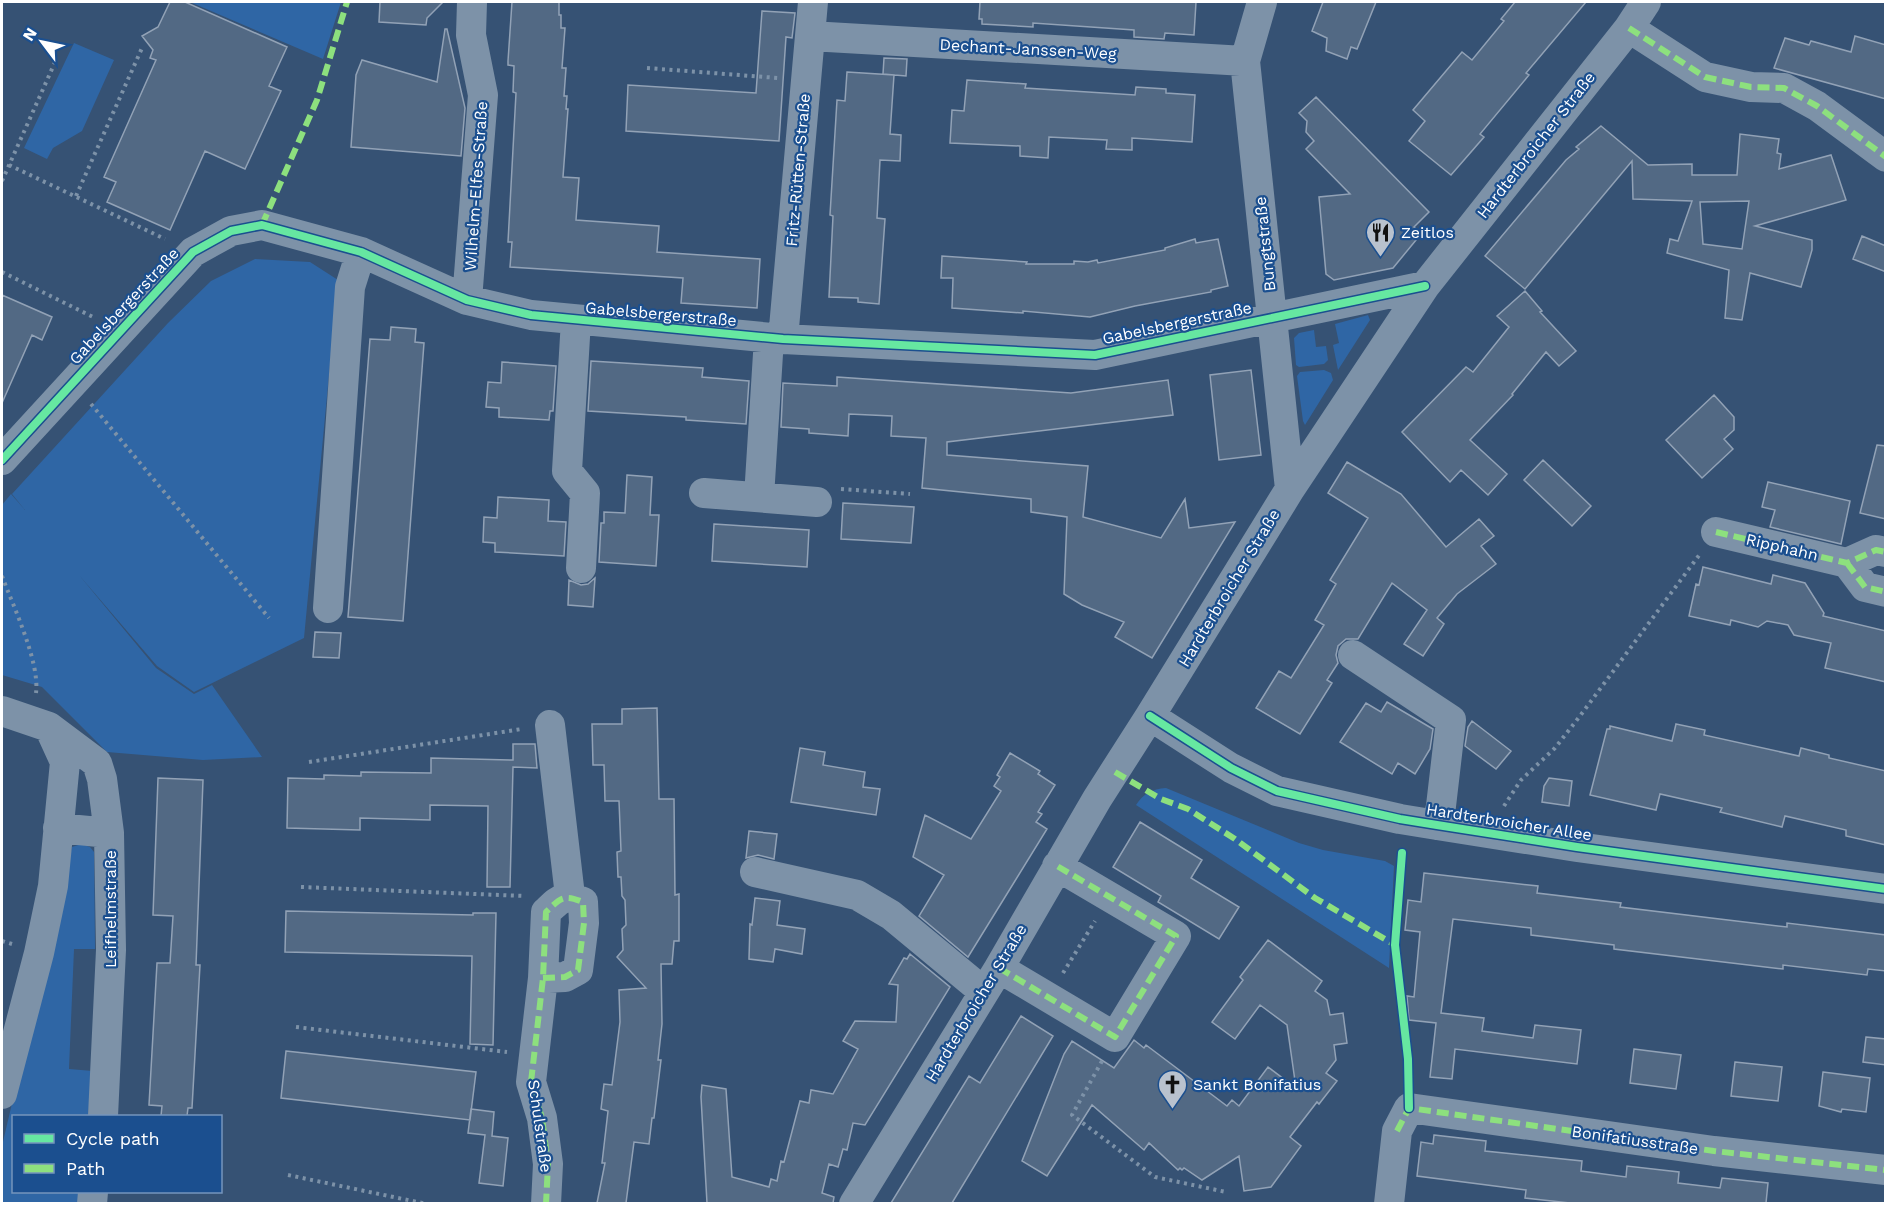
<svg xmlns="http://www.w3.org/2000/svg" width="1887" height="1205" font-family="'Work Sans',sans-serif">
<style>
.green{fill:#2f66a5}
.building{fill:#526984;stroke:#92a2b6;stroke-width:1.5;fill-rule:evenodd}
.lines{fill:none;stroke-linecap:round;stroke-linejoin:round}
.path{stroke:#7d92a8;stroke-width:4;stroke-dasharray:3 4.5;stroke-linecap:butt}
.minor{stroke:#7d92a8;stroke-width:30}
.quiet{stroke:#8de07e;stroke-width:6;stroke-dasharray:12 6;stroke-linecap:butt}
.cycleway-casing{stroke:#1b4f8f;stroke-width:11}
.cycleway{stroke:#66e7a1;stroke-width:8}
.labels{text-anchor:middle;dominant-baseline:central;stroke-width:4.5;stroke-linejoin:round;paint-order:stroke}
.street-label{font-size:16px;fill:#fff;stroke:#1b4f8f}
.poi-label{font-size:16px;fill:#fff;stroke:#1b4f8f;text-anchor:start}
</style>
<rect width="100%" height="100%" fill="#365274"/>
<path class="green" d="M 190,2 L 341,2 L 323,59 Z
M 74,43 L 114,60 L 82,131 L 53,148 L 47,159 L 24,148 Z
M 255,259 L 310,262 L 338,280 L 304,638 L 194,692 L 157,666 L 79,575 L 156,668 L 194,694 L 212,685 L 262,757 L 203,760 L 107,752 L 42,687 L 2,675 L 2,505 L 11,494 L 25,510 L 12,494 L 168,323 L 211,281 Z
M 1368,315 L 1370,320 L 1338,370 L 1333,345 L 1339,343 L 1335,324 Z
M 1314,330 L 1316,347 L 1326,346 L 1328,360 L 1324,364 L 1299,367 L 1296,365 L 1294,338 L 1299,333 Z
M 1324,370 L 1331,373 L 1333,380 L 1305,425 L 1303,421 L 1297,376 L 1300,372 Z
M 1166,788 L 1299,843 L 1323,850 L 1385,861 L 1394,866 L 1389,968 L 1136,805 C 1143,794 1152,789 1166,788 Z
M 81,844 L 90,847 L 94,852 L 95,949 L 74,949 L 69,1069 L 93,1071 L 88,1116 L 14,1116 L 14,1192 L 81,1192 L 79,1203 L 2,1204 L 2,1146 L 72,847 Z"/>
<path class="building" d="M 170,2 L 185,2 L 287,47 L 269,86 L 281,91 L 245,169 L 205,151 L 170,230 L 107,202 L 116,182 L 104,177 L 156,60 L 150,58 L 153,50 L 142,36 L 158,27 Z
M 380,2 L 443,2 L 427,18 L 426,25 L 379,22 Z
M 512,2 L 559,2 L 559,15 L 561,15 L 561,28 L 565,28 L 562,68 L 566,68 L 564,96 L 567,96 L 566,109 L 568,109 L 563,177 L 579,178 L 576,220 L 659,226 L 657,252 L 760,259 L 757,308 L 681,303 L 683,278 L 510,267 L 512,242 L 508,242 L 516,93 L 513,92 L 514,66 L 508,65 L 508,61 Z
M 980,2 L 1196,2 L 1194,35 L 1165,33 L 1164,39 L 1134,37 L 1134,30 L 1033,23 L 1033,27 L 982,24 L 982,19 L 979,19 Z
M 1323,2 L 1376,2 L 1357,49 L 1351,47 L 1347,59 L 1326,51 L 1327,38 L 1312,31 Z
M 1515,2 L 1586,2 L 1526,73 L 1529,75 L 1480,134 L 1484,137 L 1451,175 L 1409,141 L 1425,121 L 1413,110 L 1462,52 L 1472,60 L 1504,21 L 1501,19 Z
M 762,11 L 795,13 L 792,38 L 786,37 L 779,141 L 626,131 L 628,85 L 756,93 Z
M 445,29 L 447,29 L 465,108 L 461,156 L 351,147 L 356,75 L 362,60 L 437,82 Z
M 1855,36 L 1886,45 L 1886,99 L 1774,68 L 1785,38 L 1809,45 L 1811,41 L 1851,52 Z
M 884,58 L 907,59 L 906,76 L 883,74 Z
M 847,72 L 894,75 L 890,134 L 901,135 L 900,161 L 880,160 L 877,218 L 885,219 L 879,304 L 858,302 L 858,298 L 829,297 L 833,216 L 830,215 L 837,100 L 845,101 Z
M 967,80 L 1026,84 L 1025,88 L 1135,95 L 1136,87 L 1166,89 L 1166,93 L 1195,95 L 1192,142 L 1132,138 L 1132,150 L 1106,149 L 1107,140 L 1049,137 L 1048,158 L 1020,156 L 1020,146 L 950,143 L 952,110 L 964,111 Z
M 1316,97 L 1429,212 L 1414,227 L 1421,234 L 1393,268 L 1334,280 L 1326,274 L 1319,197 L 1350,194 L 1306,149 L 1314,141 L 1306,132 L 1307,121 L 1299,113 Z
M 1601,126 L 1648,165 L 1692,164 L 1692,175 L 1737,175 L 1740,134 L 1779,139 L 1777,153 L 1781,154 L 1779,169 L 1831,155 L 1846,200 L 1755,226 L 1812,240 L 1812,250 L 1801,287 L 1750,273 L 1742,320 L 1725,318 L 1729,270 L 1667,253 L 1670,239 L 1678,241 L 1692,201 L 1633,199 L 1632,161 L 1525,289 L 1485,256 L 1566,160 L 1579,149 L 1576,147 ZM 1749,201 L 1742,249 L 1703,244 L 1700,202 Z
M 1862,236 L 1886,246 L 1886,272 L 1853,259 Z
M 1195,239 L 1196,243 L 1218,239 L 1228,286 L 1211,290 L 1211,292 L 1135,306 L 1090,317 L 1023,311 L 1023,313 L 952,308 L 953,278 L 941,278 L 942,256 L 1027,262 L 1026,264 L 1074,264 L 1074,261 L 1088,262 L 1097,260 L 1098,263 L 1165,250 L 1165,248 Z
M 1525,291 L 1542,311 L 1540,312 L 1576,351 L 1559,366 L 1546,352 L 1512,394 L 1513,395 L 1470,440 L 1507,474 L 1488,495 L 1461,470 L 1450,482 L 1402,432 L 1466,367 L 1473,372 L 1509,327 L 1497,316 Z
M 2,295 L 52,317 L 42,340 L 32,335 L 2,403 Z
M 391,327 L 416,329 L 415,342 L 424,343 L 403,621 L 348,617 L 370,339 L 390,340 Z
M 591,361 L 703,368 L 702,377 L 749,381 L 746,424 L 686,420 L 686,417 L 588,411 Z
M 502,362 L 556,366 L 553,411 L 550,411 L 549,420 L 499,417 L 499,408 L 486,407 L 488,382 L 501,383 Z
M 1251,370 L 1261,455 L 1219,460 L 1210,375 Z
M 837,377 L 1071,393 L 1168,380 L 1173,415 L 947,442 L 947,455 L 1088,466 L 1083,517 L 1161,538 L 1185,499 L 1189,528 L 1235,522 L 1152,658 L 1115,637 L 1124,622 L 1082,605 L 1064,594 L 1067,517 L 1031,512 L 1031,499 L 922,488 L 926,438 L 891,436 L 892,416 L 849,414 L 848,436 L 809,433 L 809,429 L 781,427 L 783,383 L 837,386 Z
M 1714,395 L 1734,417 L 1734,430 L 1724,439 L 1733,449 L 1702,478 L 1666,440 Z
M 1877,445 L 1886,446 L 1886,519 L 1860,513 Z
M 1543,460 L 1591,506 L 1572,526 L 1524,480 Z
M 1347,462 L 1401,494 L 1446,547 L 1479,519 L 1494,536 L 1481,546 L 1496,564 L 1457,594 L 1437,618 L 1444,624 L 1423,656 L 1404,644 L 1427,610 L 1392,583 L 1358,639 L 1346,639 L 1338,646 L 1336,655 L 1338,663 L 1327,680 L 1332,683 L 1300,734 L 1256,708 L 1279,671 L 1291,678 L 1324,625 L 1315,620 L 1336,584 L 1330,580 L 1368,518 L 1328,493 Z
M 627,475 L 652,477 L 650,515 L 659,515 L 656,566 L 599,562 L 601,523 L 604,523 L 604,512 L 625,513 Z
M 1768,482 L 1850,501 L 1841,544 L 1770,527 L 1775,510 L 1762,507 Z
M 498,497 L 549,500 L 548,521 L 566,522 L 564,556 L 495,552 L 495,543 L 483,542 L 484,517 L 497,518 Z
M 843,503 L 914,507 L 911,543 L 841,539 Z
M 714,524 L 809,530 L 807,567 L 712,561 Z
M 1703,567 L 1771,584 L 1773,575 L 1805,583 L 1824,613 L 1823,616 L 1886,631 L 1886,682 L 1825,668 L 1831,643 L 1794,635 L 1788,625 L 1767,621 L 1758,627 L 1731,620 L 1730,625 L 1689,616 L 1696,584 L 1699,585 Z
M 595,578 L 593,607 L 568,605 L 569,580 L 581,585 L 588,584 Z
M 315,632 L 341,633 L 339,658 L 313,657 Z
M 1387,702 L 1433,729 L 1430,749 L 1415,774 L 1398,763 L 1392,774 L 1340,742 L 1366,703 L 1381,712 Z
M 657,708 L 659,799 L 674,799 L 675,895 L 679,894 L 679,941 L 674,941 L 672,964 L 661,964 L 662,1024 L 658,1060 L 661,1060 L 654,1118 L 652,1118 L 649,1144 L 634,1142 L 626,1203 L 597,1203 L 605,1163 L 602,1163 L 608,1111 L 601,1109 L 604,1084 L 612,1085 L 620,1022 L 619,990 L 646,988 L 617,957 L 623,950 L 622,929 L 626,925 L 625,900 L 622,896 L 621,877 L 618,877 L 617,852 L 621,851 L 619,801 L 605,801 L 604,765 L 593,765 L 592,724 L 622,724 L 622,709 Z
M 1472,721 L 1511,751 L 1496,769 L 1465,746 L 1468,727 Z
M 1676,724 L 1705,730 L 1704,735 L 1799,756 L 1801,748 L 1829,755 L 1829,758 L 1886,771 L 1886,845 L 1846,836 L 1846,830 L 1785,816 L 1782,827 L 1720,812 L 1722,808 L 1660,794 L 1656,810 L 1590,795 L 1607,729 L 1610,729 L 1610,726 L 1672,741 Z
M 513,744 L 535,744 L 537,768 L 513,767 L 510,887 L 487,887 L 488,806 L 430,805 L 430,820 L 360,818 L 360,830 L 287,828 L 288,778 L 324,779 L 324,775 L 361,776 L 361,772 L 431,773 L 431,758 L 513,760 Z
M 800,748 L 825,752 L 823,765 L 865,772 L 863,787 L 880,789 L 876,815 L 791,802 Z
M 1010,753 L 1040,771 L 1038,774 L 1055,785 L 1038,812 L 1042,814 L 1036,822 L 1047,829 L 968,957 L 919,916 L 944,875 L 913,857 L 925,815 L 971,839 L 1001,791 L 994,786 L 1000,777 L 997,775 Z
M 158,778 L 203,780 L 196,965 L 200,965 L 192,1108 L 188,1108 L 187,1116 L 161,1116 L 162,1106 L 149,1105 L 157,963 L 170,963 L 173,916 L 153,915 Z
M 1549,778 L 1572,781 L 1569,806 L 1542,802 L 1544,786 Z
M 1140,822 L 1202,860 L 1191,878 L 1239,907 L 1219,939 L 1158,902 L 1161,896 L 1113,867 Z
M 749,831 L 777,834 L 774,859 L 758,855 L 746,858 Z
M 1424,873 L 1538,886 L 1537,893 L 1621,903 L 1620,907 L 1787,927 L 1787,923 L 1886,935 L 1886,971 L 1868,969 L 1867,975 L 1783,965 L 1783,969 L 1614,949 L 1614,945 L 1531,935 L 1531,928 L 1453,919 L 1441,1013 L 1484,1018 L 1482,1031 L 1533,1038 L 1535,1025 L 1581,1030 L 1577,1064 L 1455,1049 L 1452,1079 L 1430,1077 L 1436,1023 L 1409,1020 L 1407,996 L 1414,997 L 1420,932 L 1405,930 L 1408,900 L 1421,902 Z
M 755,898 L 780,901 L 777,925 L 805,929 L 802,954 L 775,949 L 773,962 L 749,959 L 750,924 L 752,925 Z
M 286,911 L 473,915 L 473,913 L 496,913 L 493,1045 L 470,1044 L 472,956 L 285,952 Z
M 1268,940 L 1322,981 L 1315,991 L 1327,1000 L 1330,1015 L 1343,1013 L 1347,1043 L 1334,1045 L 1336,1060 L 1326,1073 L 1337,1081 L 1319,1104 L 1317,1102 L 1290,1137 L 1301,1146 L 1271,1187 L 1244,1191 L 1239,1156 L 1202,1180 L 1184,1168 L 1182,1170 L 1180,1168 L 1178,1170 L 1149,1143 L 1144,1150 L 1092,1105 L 1047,1176 L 1022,1161 L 1064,1054 L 1072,1041 L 1114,1068 L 1134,1040 L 1144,1048 L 1146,1045 L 1227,1106 L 1232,1100 L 1239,1106 L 1268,1067 L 1296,1088 L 1287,1025 L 1260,1005 L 1235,1039 L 1212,1022 L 1243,980 L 1240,977 Z
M 910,954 L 950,987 L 865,1125 L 853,1123 L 847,1150 L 843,1149 L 838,1167 L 829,1164 L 822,1193 L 834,1197 L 833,1203 L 707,1203 L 701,1097 L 702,1085 L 726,1089 L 732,1177 L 769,1187 L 771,1179 L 777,1181 L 781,1161 L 784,1162 L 800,1101 L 809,1103 L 811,1090 L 833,1094 L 858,1049 L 843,1041 L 855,1021 L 896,1022 L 898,985 L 889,984 L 904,958 L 907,959 Z
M 1021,1016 L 1053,1036 L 952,1203 L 891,1203 L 969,1076 L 980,1083 Z
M 1866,1037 L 1886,1039 L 1886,1065 L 1863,1062 Z
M 1634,1049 L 1681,1055 L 1676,1089 L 1630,1083 Z
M 286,1051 L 476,1072 L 470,1120 L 281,1098 Z
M 1735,1062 L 1782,1067 L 1778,1101 L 1731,1096 Z
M 1823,1072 L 1870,1078 L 1866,1112 L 1842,1109 L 1841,1112 L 1819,1106 Z
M 471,1109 L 494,1112 L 492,1136 L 508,1138 L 503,1186 L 479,1183 L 485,1135 L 468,1133 Z
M 1434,1135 L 1486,1141 L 1485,1151 L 1582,1161 L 1581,1171 L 1626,1177 L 1627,1166 L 1679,1172 L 1678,1183 L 1720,1188 L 1722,1178 L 1768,1183 L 1766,1203 L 1570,1203 L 1525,1198 L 1526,1190 L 1417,1176 L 1421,1142 L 1433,1144 Z"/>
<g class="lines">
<path class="path" d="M 647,68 L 778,78
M 9,165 L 165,239
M 2,181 L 56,60
M 76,196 L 142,48
M 2,272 L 95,318
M 91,404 L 269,618
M 841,489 L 910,494
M 2,576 C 13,606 40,662 36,693
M 309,762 L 522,729
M 1504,806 L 1521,780 L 1555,748 L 1580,716 L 1700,554
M 301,887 L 525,896
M 2,941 L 12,944
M 1063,973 L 1095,921
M 296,1027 L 507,1052
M 1102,1061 L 1072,1115 L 1155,1177 L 1226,1192
M 288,1175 L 427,1204"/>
<path class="minor" d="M 1262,2 L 1245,61 L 1290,489
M 1629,28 L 1705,77 L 1751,87 L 1784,88 L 1817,106 L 1886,157
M 810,36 L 1245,61
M 467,300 L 483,95 L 471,35 L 472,2
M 576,320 L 567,471 L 585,493 L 581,568
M 783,339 L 813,2
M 2,460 L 193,252 L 231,231 L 262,225 L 361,252 L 467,300 L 531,315 L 783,339 L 1095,355 L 1425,286
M 704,493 L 817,502
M 759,497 L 769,338
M 1716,532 L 1847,563 L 1876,550 L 1886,552
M 1847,563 L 1865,587 L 1886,592
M 328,608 L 350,287 L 361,252
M 1353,655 L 1451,720 L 1441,806 L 1437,825
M 2,711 L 49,727 L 97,763 L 102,779 L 109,833 L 111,950 L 103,1116
M 1150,716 L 1231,768 L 1277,791 L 1400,819 L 1437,825 L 1577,847 L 1886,889
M 550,725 L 570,896
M 58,828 L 109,833
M 755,872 L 857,895 L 891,915 L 984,992
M 999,968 L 1115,1037 L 1176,936 L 1057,866
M 543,978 L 565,977 L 578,970 L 584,923 L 583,902 C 563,894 561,898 546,912 L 543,978 L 531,1082 L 542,1118 L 548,1164 L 546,1204
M 2,1094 L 39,953 L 53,886 L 65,762 L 49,727
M 92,1204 L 93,1192
M 854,1204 L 999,968 L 1097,799 L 1150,716 L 1290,489 L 1425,286 L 1629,28 L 1646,2
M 1389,1204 L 1397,1131 L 1409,1108 L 1714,1151 L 1886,1170"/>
<path class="quiet" d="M 1629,28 L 1705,77 L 1751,87 L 1784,88 L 1817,106 L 1886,157
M 262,225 L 317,100 L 347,2
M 1716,532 L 1847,563 L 1876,550 L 1886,552
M 1847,563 L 1865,587 L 1886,592
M 1115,772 L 1161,799 L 1188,809 L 1235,839 L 1315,898 L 1395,945
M 999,968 L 1115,1037 L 1176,936 L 1057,866
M 543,978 L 565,977 L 578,970 L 584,923 L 583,902 C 563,894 561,898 546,912 L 543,978 L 531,1082 L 542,1118 L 548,1164 L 546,1204
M 1397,1131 L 1409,1108 L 1714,1151 L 1886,1170"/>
<defs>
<path id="cycleway" d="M 2,460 L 193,252 L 231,231 L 262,225 L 361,252 L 467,300 L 531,315 L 783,339 L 1095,355 L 1425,286
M 1150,716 L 1231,768 L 1277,791 L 1400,819 L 1437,825 L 1577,847 L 1886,889
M 1402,853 L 1395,945 L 1408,1059 L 1409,1108"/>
</defs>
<use href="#cycleway" class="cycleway-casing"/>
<use href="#cycleway" class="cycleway"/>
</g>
<defs>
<symbol id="restaurant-pin" viewBox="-11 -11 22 30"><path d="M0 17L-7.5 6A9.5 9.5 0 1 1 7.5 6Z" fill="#b9c2ce" stroke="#1b4f8f"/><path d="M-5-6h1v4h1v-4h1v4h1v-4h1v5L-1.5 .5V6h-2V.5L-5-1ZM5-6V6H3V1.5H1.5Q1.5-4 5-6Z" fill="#111"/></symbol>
<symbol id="church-pin" viewBox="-11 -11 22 30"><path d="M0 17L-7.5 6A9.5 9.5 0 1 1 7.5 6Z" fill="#b9c2ce" stroke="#1b4f8f"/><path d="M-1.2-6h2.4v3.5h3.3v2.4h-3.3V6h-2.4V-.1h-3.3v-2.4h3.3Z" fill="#111"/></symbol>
</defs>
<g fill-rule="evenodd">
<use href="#restaurant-pin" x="1364" y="216" width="33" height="45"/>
<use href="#church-pin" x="1156" y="1068" width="33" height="45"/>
</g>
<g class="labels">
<g class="street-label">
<text transform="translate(1028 49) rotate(3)">Dechant-Janssen-Weg</text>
<text transform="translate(1536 145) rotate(-52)">Hardterbroicher Straße</text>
<text transform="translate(798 170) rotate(-85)">Fritz-Rütten-Straße</text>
<text transform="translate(476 186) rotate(-86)">Wilhelm-Elfes-Straße</text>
<text transform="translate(1265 244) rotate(-96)">Bungtstraße</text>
<text transform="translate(124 306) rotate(-47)">Gabelsbergerstraße</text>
<text transform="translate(661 314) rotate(5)">Gabelsbergerstraße</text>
<text transform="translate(1177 323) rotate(-12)">Gabelsbergerstraße</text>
<text transform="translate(1782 547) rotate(13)">Ripphahn</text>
<text transform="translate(1229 588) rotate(-59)">Hardterbroicher Straße</text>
<text transform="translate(1509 822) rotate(9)">Hardterbroicher Allee</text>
<text transform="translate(110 909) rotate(-90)">Leifhelmstraße</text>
<text transform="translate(976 1003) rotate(-59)">Hardterbroicher Straße</text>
<text transform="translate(540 1126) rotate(82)">Schulstraße</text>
<text transform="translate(1635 1140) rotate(8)">Bonifatiusstraße</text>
</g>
<g class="poi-label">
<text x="1401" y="232">Zeitlos</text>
<text x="1193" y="1084">Sankt Bonifatius</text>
</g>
</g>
<rect width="1887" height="1205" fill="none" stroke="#ffffff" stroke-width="6"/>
<rect x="12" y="1115" width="210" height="78" fill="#1b4f8f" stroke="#7695bc" stroke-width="1.5"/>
<rect x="24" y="1134" width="30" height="9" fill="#66e7a1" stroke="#7695bc" stroke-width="1.5"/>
<text x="66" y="1145" font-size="18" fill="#ffffff">Cycle path</text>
<rect x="24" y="1164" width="30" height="9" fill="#8de07e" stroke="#7695bc" stroke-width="1.5"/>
<text x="66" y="1175" font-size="18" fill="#ffffff">Path</text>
<g transform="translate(42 42) rotate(302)" stroke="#1b4f8f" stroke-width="4.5" paint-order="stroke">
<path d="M0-4.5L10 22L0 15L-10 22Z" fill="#ffffff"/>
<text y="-9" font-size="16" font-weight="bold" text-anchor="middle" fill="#ffffff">N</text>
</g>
</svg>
